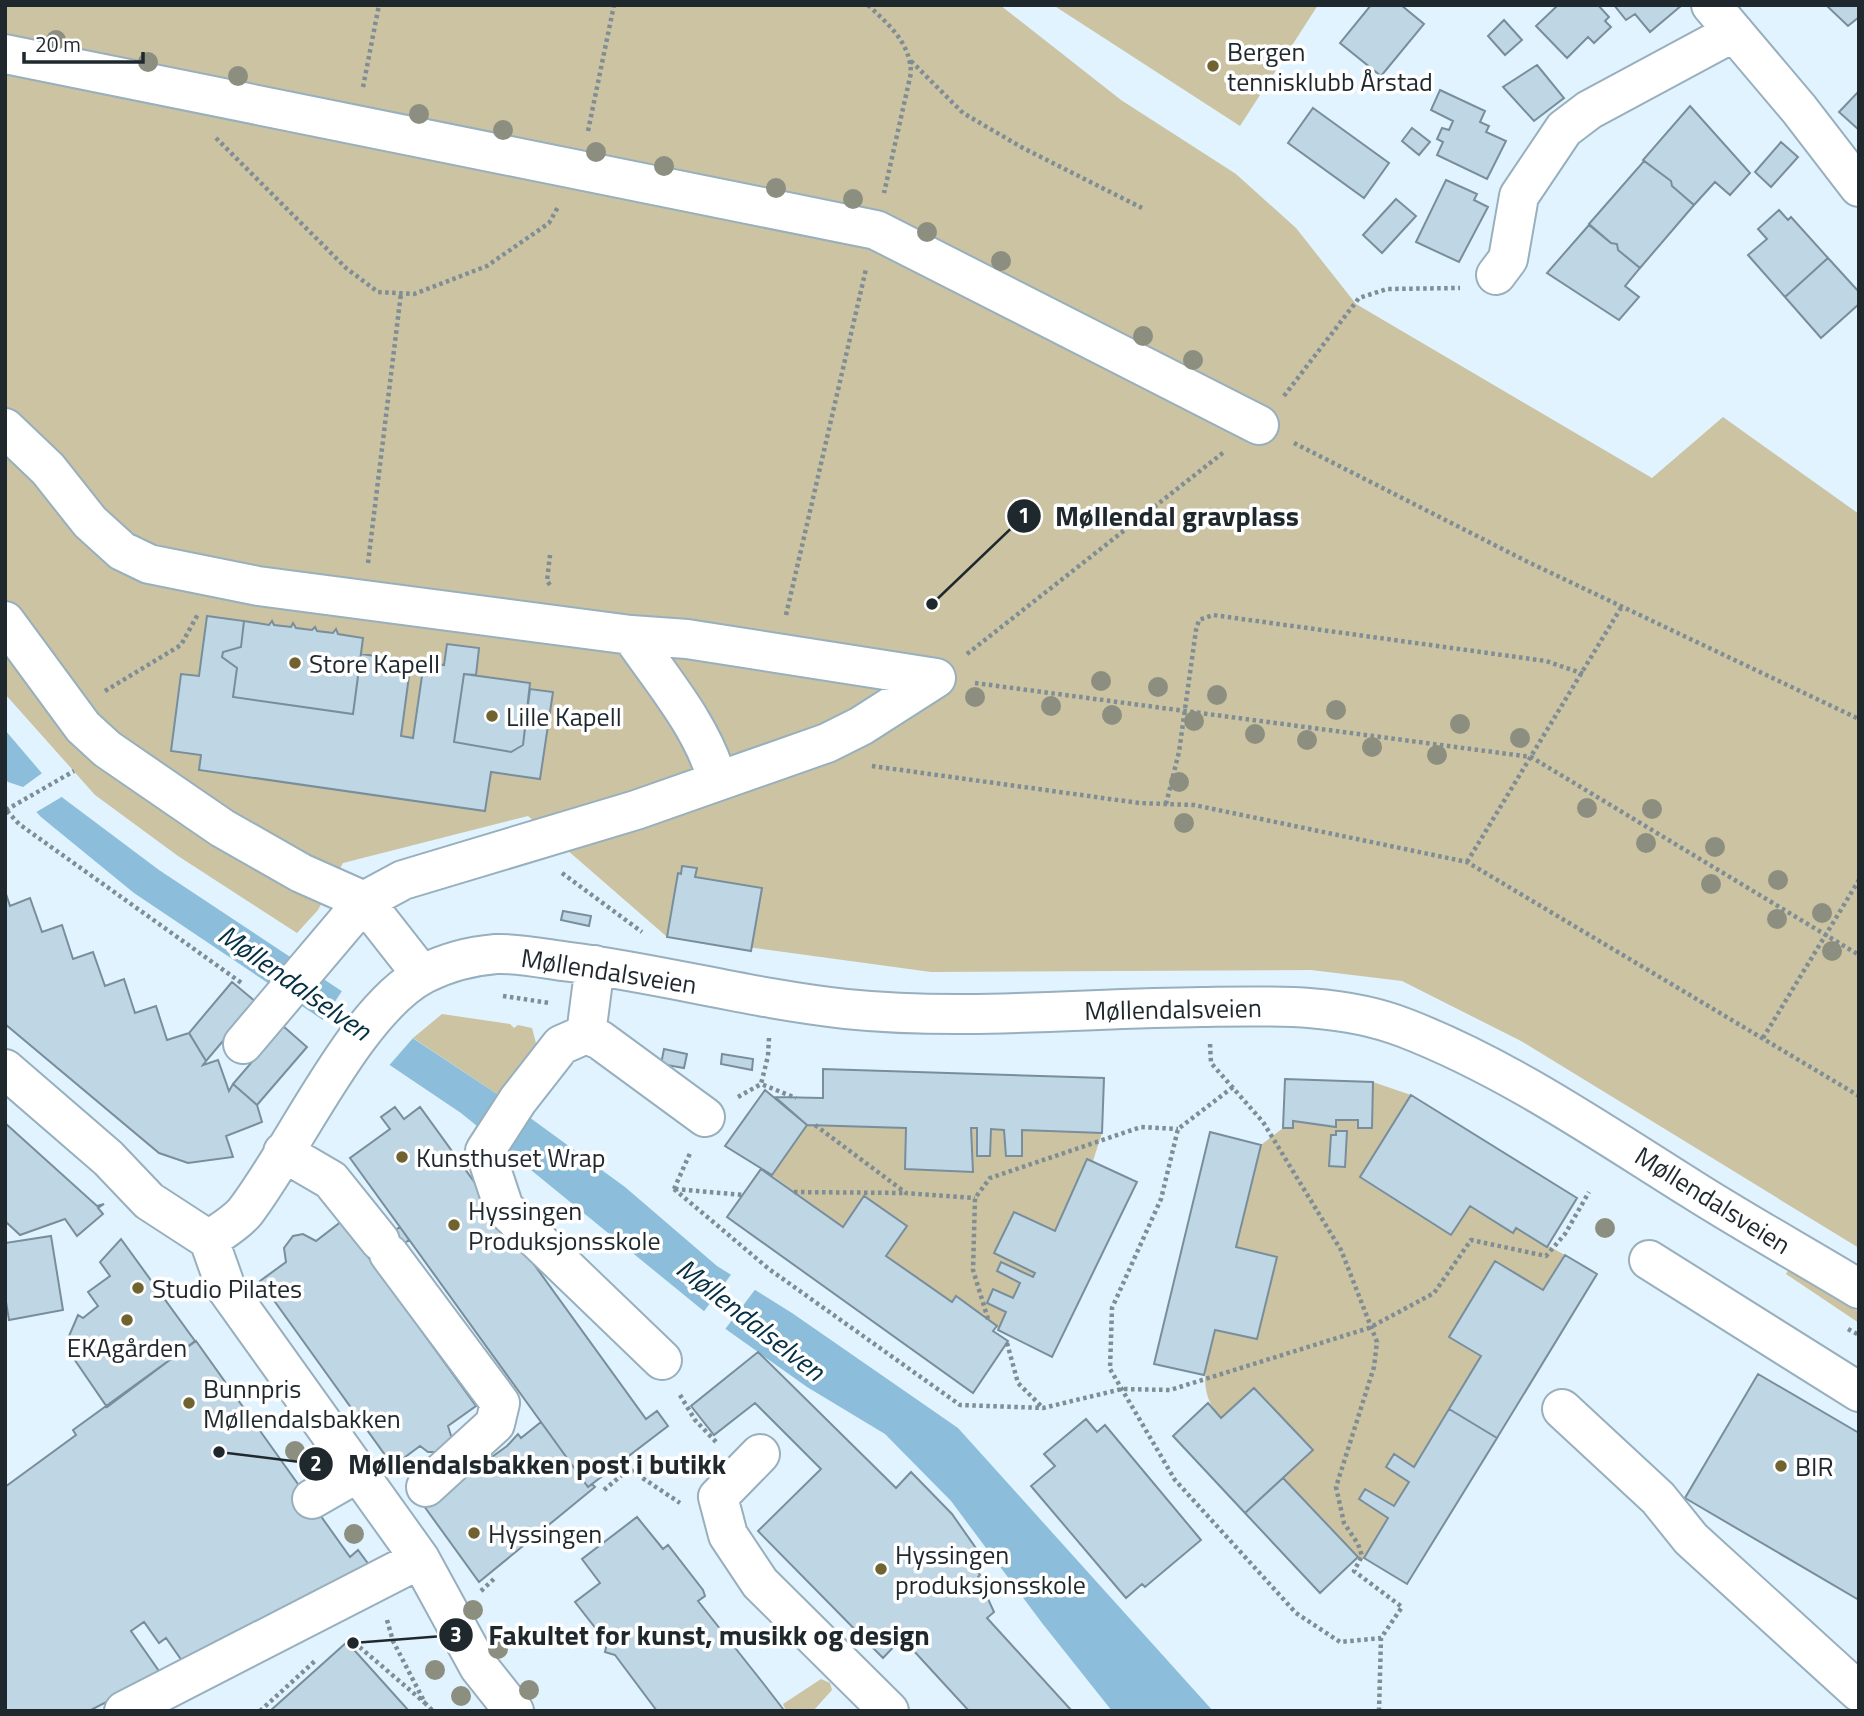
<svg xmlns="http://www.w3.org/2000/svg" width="1864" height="1716" font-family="'Titillium Web',sans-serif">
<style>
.green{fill:#cbc3a2}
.water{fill:#8cbdda}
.pier{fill:#e0f3ff}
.building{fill:#bfd6e5;stroke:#788e9c;stroke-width:2}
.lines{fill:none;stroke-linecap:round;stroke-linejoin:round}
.minor-casing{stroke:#98afbd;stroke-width:42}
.path{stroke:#7f8d95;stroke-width:4.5;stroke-dasharray:3.5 3.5;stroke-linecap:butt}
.minor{stroke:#fff;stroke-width:38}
.tree{fill:#8c8f7f}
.poi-dot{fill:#706330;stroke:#fff;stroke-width:2.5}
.labels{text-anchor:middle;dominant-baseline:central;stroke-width:7;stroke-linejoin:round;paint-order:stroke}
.poi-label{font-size:26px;fill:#1f282d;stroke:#fff;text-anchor:start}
.street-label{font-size:26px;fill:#1f282d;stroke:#fff}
.water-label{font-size:28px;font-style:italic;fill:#053044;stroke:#fff}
.leader{fill:none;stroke:#1f282d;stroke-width:2.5}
.callout-dot{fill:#1f282d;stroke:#fff;stroke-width:2.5}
.mark-label{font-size:21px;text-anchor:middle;font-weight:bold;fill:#fff}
.callout-label{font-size:28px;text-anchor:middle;font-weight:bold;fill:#1f282d;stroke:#fff;stroke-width:7;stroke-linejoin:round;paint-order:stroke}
</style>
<rect width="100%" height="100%" fill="#e0f3ff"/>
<path class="green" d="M 5,5 L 1000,5 L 1121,100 L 1236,174 L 1296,228 L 1356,304 L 1652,478 L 1723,417 L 1859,514 L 1859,1248 L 1521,1041 L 1402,981 L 1311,970 L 931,972 L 666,936 L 528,816 L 343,863 L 318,910 L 297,933 L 178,856 L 95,795 L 5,694 Z
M 1053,5 L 1318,5 L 1240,126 Z
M 442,1014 L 510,1024 L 514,1028 L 518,1025 L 532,1028 L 537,1047 L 503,1098 L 413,1038 Z
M 1373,1082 L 1411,1095 L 1360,1178 L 1451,1235 L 1470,1206 L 1513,1233 L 1516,1228 L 1565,1255 L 1543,1290 L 1495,1261 L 1449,1337 L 1481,1357 L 1414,1467 L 1394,1454 L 1386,1467 L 1409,1482 L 1394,1506 L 1366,1489 L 1359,1499 L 1388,1518 L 1365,1559 L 1358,1557 L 1283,1478 L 1312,1450 L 1254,1388 L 1221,1418 C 1195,1390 1207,1364 1215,1330 L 1257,1339 L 1277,1257 L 1236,1247 L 1261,1145 L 1283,1128 L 1293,1128 L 1293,1121 L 1335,1127 L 1336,1120 L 1358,1120 L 1371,1128 Z
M 807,1125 L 906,1128 L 905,1169 L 972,1172 L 971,1128 L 977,1128 L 977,1156 L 990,1156 L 991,1129 L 1004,1130 L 1006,1156 L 1022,1156 L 1022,1130 L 1102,1133 L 1093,1161 L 1087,1160 L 1055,1231 L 1014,1212 L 994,1253 L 1035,1273 L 1033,1277 L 1001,1262 L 997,1271 L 1020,1283 L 1013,1298 L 993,1290 L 1006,1312 L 998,1330 L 997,1326 L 956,1297 L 952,1302 L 886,1256 L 907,1226 L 864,1197 L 843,1227 L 772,1175 Z
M 1789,1269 L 1859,1312 L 1859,1323 L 1786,1274 Z
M 821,1679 L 830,1683 L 832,1690 L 813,1711 L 786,1711 L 783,1704 Z"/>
<path class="water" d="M 5,730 L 63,798 L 159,870 L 500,1096 L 625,1187 L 717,1266 L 792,1313 L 958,1428 L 1213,1711 L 1112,1711 L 1042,1623 L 951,1501 L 885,1434 L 807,1387 L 727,1330 L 461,1113 L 134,893 L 41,817 L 5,779 Z"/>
<path class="pier" d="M 45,771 L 65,795 L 33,814 L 5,781 L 23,787 Z
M 344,988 L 413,1038 L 386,1069 L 320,1024 Z
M 733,1272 L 757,1287 L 723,1332 L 702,1314 Z"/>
<path class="building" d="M 1371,5 L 1401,5 L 1424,24 L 1381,76 L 1340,43 Z
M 1558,5 L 1598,5 L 1609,17 L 1605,21 L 1611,27 L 1594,43 L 1588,37 L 1567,58 L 1536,26 Z
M 1614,5 L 1682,5 L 1650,32 L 1635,14 L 1626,20 Z
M 1826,5 L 1859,5 L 1859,17 L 1848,26 Z
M 1504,20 L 1522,40 L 1505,55 L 1488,36 Z
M 1537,65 L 1564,98 L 1534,121 L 1503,87 Z
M 1440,90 L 1485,111 L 1480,122 L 1489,126 L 1486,132 L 1506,141 L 1487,179 L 1437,155 L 1443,142 L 1437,139 L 1442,128 L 1449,130 L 1453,121 L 1431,110 Z
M 1859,91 L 1859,130 L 1839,112 Z
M 1690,106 L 1750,173 L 1730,195 L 1715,182 L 1694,205 L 1672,186 L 1671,181 L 1643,160 Z
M 1313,108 L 1389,163 L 1364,198 L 1288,143 Z
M 1412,128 L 1430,142 L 1419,155 L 1402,141 Z
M 1781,142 L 1798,157 L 1771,187 L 1755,172 Z
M 1644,161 L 1671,181 L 1672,186 L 1694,205 L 1640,268 L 1618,250 L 1617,244 L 1611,243 L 1589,224 Z
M 1446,180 L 1477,194 L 1474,200 L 1488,207 L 1459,262 L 1416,242 Z
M 1396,199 L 1416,216 L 1382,253 L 1363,235 Z
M 1779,210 L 1788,220 L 1791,217 L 1828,258 L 1785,297 L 1748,255 L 1767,239 L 1758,229 Z
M 1589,225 L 1611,243 L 1617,244 L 1618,250 L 1640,268 L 1625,286 L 1639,297 L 1619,320 L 1547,273 Z
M 1828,258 L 1859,292 L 1859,304 L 1821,338 L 1785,297 Z
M 207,616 L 244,621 L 241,647 L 223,652 L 222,657 L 237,668 L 233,697 L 353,714 L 361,654 L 411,661 L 401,736 L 413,738 L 424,662 L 444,665 L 447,644 L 479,648 L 476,675 L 464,674 L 454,742 L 511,752 L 523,745 L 530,689 L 553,692 L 540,779 L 491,772 L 485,811 L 199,770 L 201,755 L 171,751 L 181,674 L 199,676 Z
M 244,621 L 269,625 L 272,621 L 274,625 L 291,627 L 293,623 L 296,628 L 312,630 L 315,627 L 317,631 L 333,633 L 336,629 L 338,634 L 363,638 L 353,714 L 233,697 L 237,668 L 222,657 L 223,652 L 241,647 Z
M 464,674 L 530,683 L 523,745 L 511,752 L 454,742 Z
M 682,866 L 697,868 L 695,877 L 762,888 L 751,951 L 667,937 L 678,873 L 681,874 Z
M 5,891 L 10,906 L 30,898 L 42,932 L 62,925 L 73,959 L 93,952 L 105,986 L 124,979 L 135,1013 L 156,1006 L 167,1040 L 189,1033 L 206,1061 L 203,1065 L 218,1060 L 229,1091 L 233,1084 L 257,1105 L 262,1122 L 226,1136 L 233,1157 L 188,1163 L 159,1153 L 5,1024 Z
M 563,911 L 591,916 L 589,926 L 561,920 Z
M 232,982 L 256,1002 L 206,1061 L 189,1033 Z
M 283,1026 L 307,1047 L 257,1105 L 233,1084 Z
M 664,1049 L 687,1054 L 684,1068 L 661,1064 Z
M 722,1054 L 753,1059 L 752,1070 L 721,1064 Z
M 823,1069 L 1104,1078 L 1102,1133 L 1022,1130 L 1022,1156 L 1006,1156 L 1004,1130 L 991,1129 L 990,1156 L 977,1156 L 977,1128 L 971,1128 L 973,1172 L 905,1169 L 906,1128 L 807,1125 L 775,1097 L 823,1098 Z
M 1285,1079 L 1373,1082 L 1372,1128 L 1358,1128 L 1358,1120 L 1336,1120 L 1336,1127 L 1293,1121 L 1293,1128 L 1283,1128 Z
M 765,1090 L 807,1125 L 772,1175 L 725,1146 Z
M 1411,1095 L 1577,1198 L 1547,1247 L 1516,1228 L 1513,1233 L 1470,1206 L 1451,1235 L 1360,1177 Z
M 395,1107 L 404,1119 L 420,1107 L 646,1419 L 657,1411 L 668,1426 L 588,1487 L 350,1158 L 390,1129 L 381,1117 Z
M 5,1123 L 97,1206 L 104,1204 L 98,1208 L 103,1214 L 77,1236 L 65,1219 L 20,1235 L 5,1221 Z
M 1336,1131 L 1347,1131 L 1345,1167 L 1329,1166 L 1331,1135 L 1336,1135 Z
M 1210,1132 L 1261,1145 L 1236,1247 L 1277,1257 L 1257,1339 L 1215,1330 L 1204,1375 L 1154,1364 Z
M 1087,1159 L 1137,1182 L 1052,1357 L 998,1330 L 1006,1312 L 987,1303 L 993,1289 L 1013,1298 L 1020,1283 L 997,1271 L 1001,1262 L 1033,1277 L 1035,1273 L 994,1253 L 1014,1212 L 1055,1231 Z
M 761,1169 L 843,1227 L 864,1196 L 907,1226 L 886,1256 L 952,1302 L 956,1296 L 997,1326 L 993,1331 L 1008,1341 L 973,1393 L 727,1217 Z
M 342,1221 L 476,1406 L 448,1426 L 452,1439 L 438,1452 L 428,1452 L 420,1446 L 393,1466 L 260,1281 L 286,1262 L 284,1248 L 293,1236 L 303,1234 L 316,1241 Z
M 400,1227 L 409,1240 L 374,1265 L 364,1251 Z
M 51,1236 L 63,1310 L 9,1320 L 5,1296 L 5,1243 Z
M 121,1239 L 195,1341 L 107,1407 L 70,1353 L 69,1336 L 78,1315 L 83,1318 L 98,1306 L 88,1292 L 110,1276 L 100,1262 Z
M 1565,1255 L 1597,1274 L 1497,1438 L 1449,1409 L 1481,1356 L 1449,1337 L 1495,1261 L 1543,1290 Z
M 196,1341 L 350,1557 L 358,1550 L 375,1573 L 187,1668 L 166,1638 L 159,1643 L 144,1622 L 131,1631 L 161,1674 L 89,1711 L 5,1711 L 5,1487 L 76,1435 L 73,1430 Z
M 758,1352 L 896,1488 L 911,1472 L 952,1514 L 980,1554 L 971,1563 L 980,1575 L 978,1577 L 994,1612 L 987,1618 L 1072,1711 L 969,1711 L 902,1638 L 883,1658 L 758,1531 L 821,1469 L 755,1403 L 714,1435 L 691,1406 Z
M 1758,1374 L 1859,1433 L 1859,1600 L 1685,1498 Z
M 1254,1388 L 1313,1450 L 1245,1513 L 1173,1436 L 1208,1403 L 1221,1418 Z
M 1449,1409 L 1497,1438 L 1407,1584 L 1364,1558 L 1388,1518 L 1359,1499 L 1365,1489 L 1394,1506 L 1409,1482 L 1386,1467 L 1394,1454 L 1414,1467 Z
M 1086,1419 L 1097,1432 L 1105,1425 L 1201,1540 L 1145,1587 L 1142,1584 L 1126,1598 L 1031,1486 L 1055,1466 L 1044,1454 Z
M 541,1422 L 588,1487 L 592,1484 L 595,1487 L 479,1582 L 424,1506 L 507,1446 L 518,1434 L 521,1438 Z
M 1283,1478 L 1358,1557 L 1320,1593 L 1245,1513 Z
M 637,1517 L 663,1549 L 668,1545 L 703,1590 L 705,1596 L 698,1601 L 763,1683 L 783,1709 L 780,1711 L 657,1711 L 615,1655 L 605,1652 L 607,1643 L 575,1602 L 600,1583 L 582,1559 Z
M 347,1642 L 409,1711 L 270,1711 Z"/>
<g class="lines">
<defs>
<path id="minor" d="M 1711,5 L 1799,109 L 1859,187
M 5,54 L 876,230 L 1259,425
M 1496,275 L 1508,259 L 1519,196 L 1564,129 L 1589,110 L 1734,32
M 5,428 L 48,469 L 90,522 L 122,551 L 149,564 L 258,586 L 631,635 L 687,639 L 936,678
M 5,621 L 83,727 L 107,749 L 222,828 L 301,873 L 364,901 L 422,975
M 631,635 C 662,680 702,726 717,779
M 595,965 L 586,1034 L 600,1040 L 705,1117
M 586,1034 L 561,1045 L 518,1100 L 485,1151 L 504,1208 L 662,1360
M 243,1044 L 364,901 L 403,880 L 636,810 L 827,743 L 861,726 L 936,678
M 5,1069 L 108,1158 L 149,1201 L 209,1240
M 283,1152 L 331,1180 L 380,1241
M 209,1240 C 220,1232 236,1223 245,1212 C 294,1149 355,1010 424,974 C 445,963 472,956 496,954 C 519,953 546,959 570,962 C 663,974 753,999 846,1009 C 965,1021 1083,1008 1202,1007 C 1270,1006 1341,1003 1405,1028 C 1506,1067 1599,1131 1690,1188 C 1745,1223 1803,1255 1859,1289
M 209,1240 L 226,1288 L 420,1559 L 479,1667 L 514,1711
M 389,1254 L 500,1403 L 495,1424 L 426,1487
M 1649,1260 L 1859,1392
M 1562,1409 L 1658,1498 L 1691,1539 L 1859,1692
M 760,1454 L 718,1497 L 728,1535 L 760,1583 L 889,1711
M 312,1499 L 359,1472
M 124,1711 L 420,1559"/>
</defs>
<use href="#minor" class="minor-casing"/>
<path class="path" d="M 868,5 C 889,25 910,42 911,73 L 884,193
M 911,61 L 963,113 L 1023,148 L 1142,208
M 363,87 L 379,5
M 588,131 L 614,5
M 216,138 L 346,268 L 378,292 L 414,294 L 487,266 L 549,223 L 558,207
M 1284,396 L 1359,298 L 1387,289 L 1460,288
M 1294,443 L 1526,561 L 1859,719
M 368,563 L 401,293
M 550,585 L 547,581 L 550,555
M 786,615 L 866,269
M 967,654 L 1224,452
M 975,683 L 1531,757 L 1859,955
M 105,691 L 181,645 L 198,614
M 872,766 L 1139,803 L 1194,805 L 1467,862 L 1859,1096
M 1166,804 L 1179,752 L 1196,630 L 1199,620 L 1213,615 L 1546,661 L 1584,674
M 6,810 L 74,771
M 7,811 L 19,824 L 243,984
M 1467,862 L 1622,606
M 562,873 L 642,932
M 503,996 L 550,1003
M 769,1038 L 768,1056 L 761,1084 L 796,1098
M 1763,1038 L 1859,880
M 1210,1044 L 1211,1063 L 1263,1122 L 1341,1250 L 1377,1342 L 1374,1367 L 1336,1487 L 1344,1523 L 1358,1544 L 1362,1556 L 1354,1571 L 1402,1607 L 1381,1638 L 1340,1642 L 1296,1613 L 1175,1480 L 1110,1369 L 1112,1308 L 1161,1199 L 1178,1129 L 1233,1087
M 738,1097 L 761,1084
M 815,1125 L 906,1193 L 975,1198
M 674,1189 L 769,1269 L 960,1405 L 1043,1408 L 1122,1389 L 1170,1390 L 1369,1328 L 1434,1293 L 1471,1240 L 1546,1256 L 1565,1234 L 1589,1192
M 674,1189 L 691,1151
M 675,1189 L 743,1195
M 794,1192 L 905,1193
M 988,1319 L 973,1270 L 975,1198 L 990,1178 L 1141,1127 L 1178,1129
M 1848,1329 L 1859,1335
M 1007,1343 L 1018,1383 L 1042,1407
M 680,1395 L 695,1420 L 717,1443
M 604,1490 L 629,1469 L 680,1503
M 481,1591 L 496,1577
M 387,1620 L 393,1641 L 425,1703 L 433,1711
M 349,1638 L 425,1703
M 260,1711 L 316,1660
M 1379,1711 L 1381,1638"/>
<use href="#minor" class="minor"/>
</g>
<g class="tree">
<circle cx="56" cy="40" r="10"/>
<circle cx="148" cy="62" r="10"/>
<circle cx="238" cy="76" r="10"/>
<circle cx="419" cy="114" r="10"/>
<circle cx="503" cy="130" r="10"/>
<circle cx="596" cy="152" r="10"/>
<circle cx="664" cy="166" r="10"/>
<circle cx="776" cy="188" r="10"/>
<circle cx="853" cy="199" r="10"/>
<circle cx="927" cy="232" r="10"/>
<circle cx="1001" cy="261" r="10"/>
<circle cx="1143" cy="336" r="10"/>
<circle cx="1193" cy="360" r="10"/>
<circle cx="1101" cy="681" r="10"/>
<circle cx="1158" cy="687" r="10"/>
<circle cx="1217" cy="695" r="10"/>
<circle cx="975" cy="697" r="10"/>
<circle cx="1051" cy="706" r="10"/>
<circle cx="1336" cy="710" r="10"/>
<circle cx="1112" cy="715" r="10"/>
<circle cx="1194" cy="721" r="10"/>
<circle cx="1460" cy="724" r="10"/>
<circle cx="1255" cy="734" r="10"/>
<circle cx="1520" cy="738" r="10"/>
<circle cx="1307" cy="740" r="10"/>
<circle cx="1372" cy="747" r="10"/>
<circle cx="1437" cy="755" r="10"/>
<circle cx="1179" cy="782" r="10"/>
<circle cx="1587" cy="808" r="10"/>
<circle cx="1652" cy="809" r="10"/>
<circle cx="1184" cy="823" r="10"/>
<circle cx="1646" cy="843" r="10"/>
<circle cx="1715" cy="847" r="10"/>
<circle cx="1778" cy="880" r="10"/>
<circle cx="1711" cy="884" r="10"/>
<circle cx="1822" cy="913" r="10"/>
<circle cx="1777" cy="919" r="10"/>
<circle cx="1832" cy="951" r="10"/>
<circle cx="1605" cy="1228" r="10"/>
<circle cx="295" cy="1451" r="10"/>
<circle cx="354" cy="1534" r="10"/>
<circle cx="473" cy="1610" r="10"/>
<circle cx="498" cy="1649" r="10"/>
<circle cx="435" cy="1670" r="10"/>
<circle cx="529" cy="1690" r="10"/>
<circle cx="461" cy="1696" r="10"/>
</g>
<g class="poi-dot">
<circle cx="1213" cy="66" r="7"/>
<circle cx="295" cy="663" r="7"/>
<circle cx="492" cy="716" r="7"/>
<circle cx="402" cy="1157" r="7"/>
<circle cx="454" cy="1225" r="7"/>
<circle cx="138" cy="1288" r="7"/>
<circle cx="127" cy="1320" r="7"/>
<circle cx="189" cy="1403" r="7"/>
<circle cx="1781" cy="1466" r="7"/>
<circle cx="474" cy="1533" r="7"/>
<circle cx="881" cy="1569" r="7"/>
</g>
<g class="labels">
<g class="poi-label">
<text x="1227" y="51">Bergen<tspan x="1227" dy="30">tennisklubb Årstad</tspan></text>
<text x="309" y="663">Store Kapell</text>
<text x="506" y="716">Lille Kapell</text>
<text x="416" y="1157">Kunsthuset Wrap</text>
<text x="468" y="1210">Hyssingen<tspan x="468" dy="30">Produksjonsskole</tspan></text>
<text x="152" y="1288">Studio Pilates</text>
<text x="127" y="1347" text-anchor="middle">EKAgården</text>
<text x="203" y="1388">Bunnpris<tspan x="203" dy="30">Møllendalsbakken</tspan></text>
<text x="1795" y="1466">BIR</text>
<text x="488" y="1533">Hyssingen</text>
<text x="895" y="1554">Hyssingen<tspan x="895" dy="30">produksjonsskole</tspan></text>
</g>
<g class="street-label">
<text transform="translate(609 971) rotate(9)">Møllendalsveien</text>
<text transform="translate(1173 1009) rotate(-1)">Møllendalsveien</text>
<text transform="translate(1713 1200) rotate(32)">Møllendalsveien</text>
</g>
<g class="water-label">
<text transform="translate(295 982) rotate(35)">Møllendalselven</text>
<text transform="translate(751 1319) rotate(38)">Møllendalselven</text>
</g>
</g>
<path class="leader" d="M932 604L1024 516M219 1452L316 1464M353 1643L456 1635"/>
<g class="callout-dot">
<circle cx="932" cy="604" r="7"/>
<circle cx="219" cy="1452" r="7"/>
<circle cx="353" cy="1643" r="7"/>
<circle cx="1024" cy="516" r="18"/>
<circle cx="316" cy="1464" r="18"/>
<circle cx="456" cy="1635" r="18"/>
</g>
<g class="mark-label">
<text x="1024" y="523">1</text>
<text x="316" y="1471">2</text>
<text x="456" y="1642">3</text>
</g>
<g class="callout-label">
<text x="1177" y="526">Møllendal gravplass</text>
<text x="537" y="1474">Møllendalsbakken post i butikk</text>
<text x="709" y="1645">Fakultet for kunst, musikk og design</text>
</g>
<rect width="1864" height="1716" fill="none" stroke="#1f282d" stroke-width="14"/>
<path d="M24 52v10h119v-10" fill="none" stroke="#1f282d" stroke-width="3.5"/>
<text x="35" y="52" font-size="21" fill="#1f282d" stroke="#ffffff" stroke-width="5" paint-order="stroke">20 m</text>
</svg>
